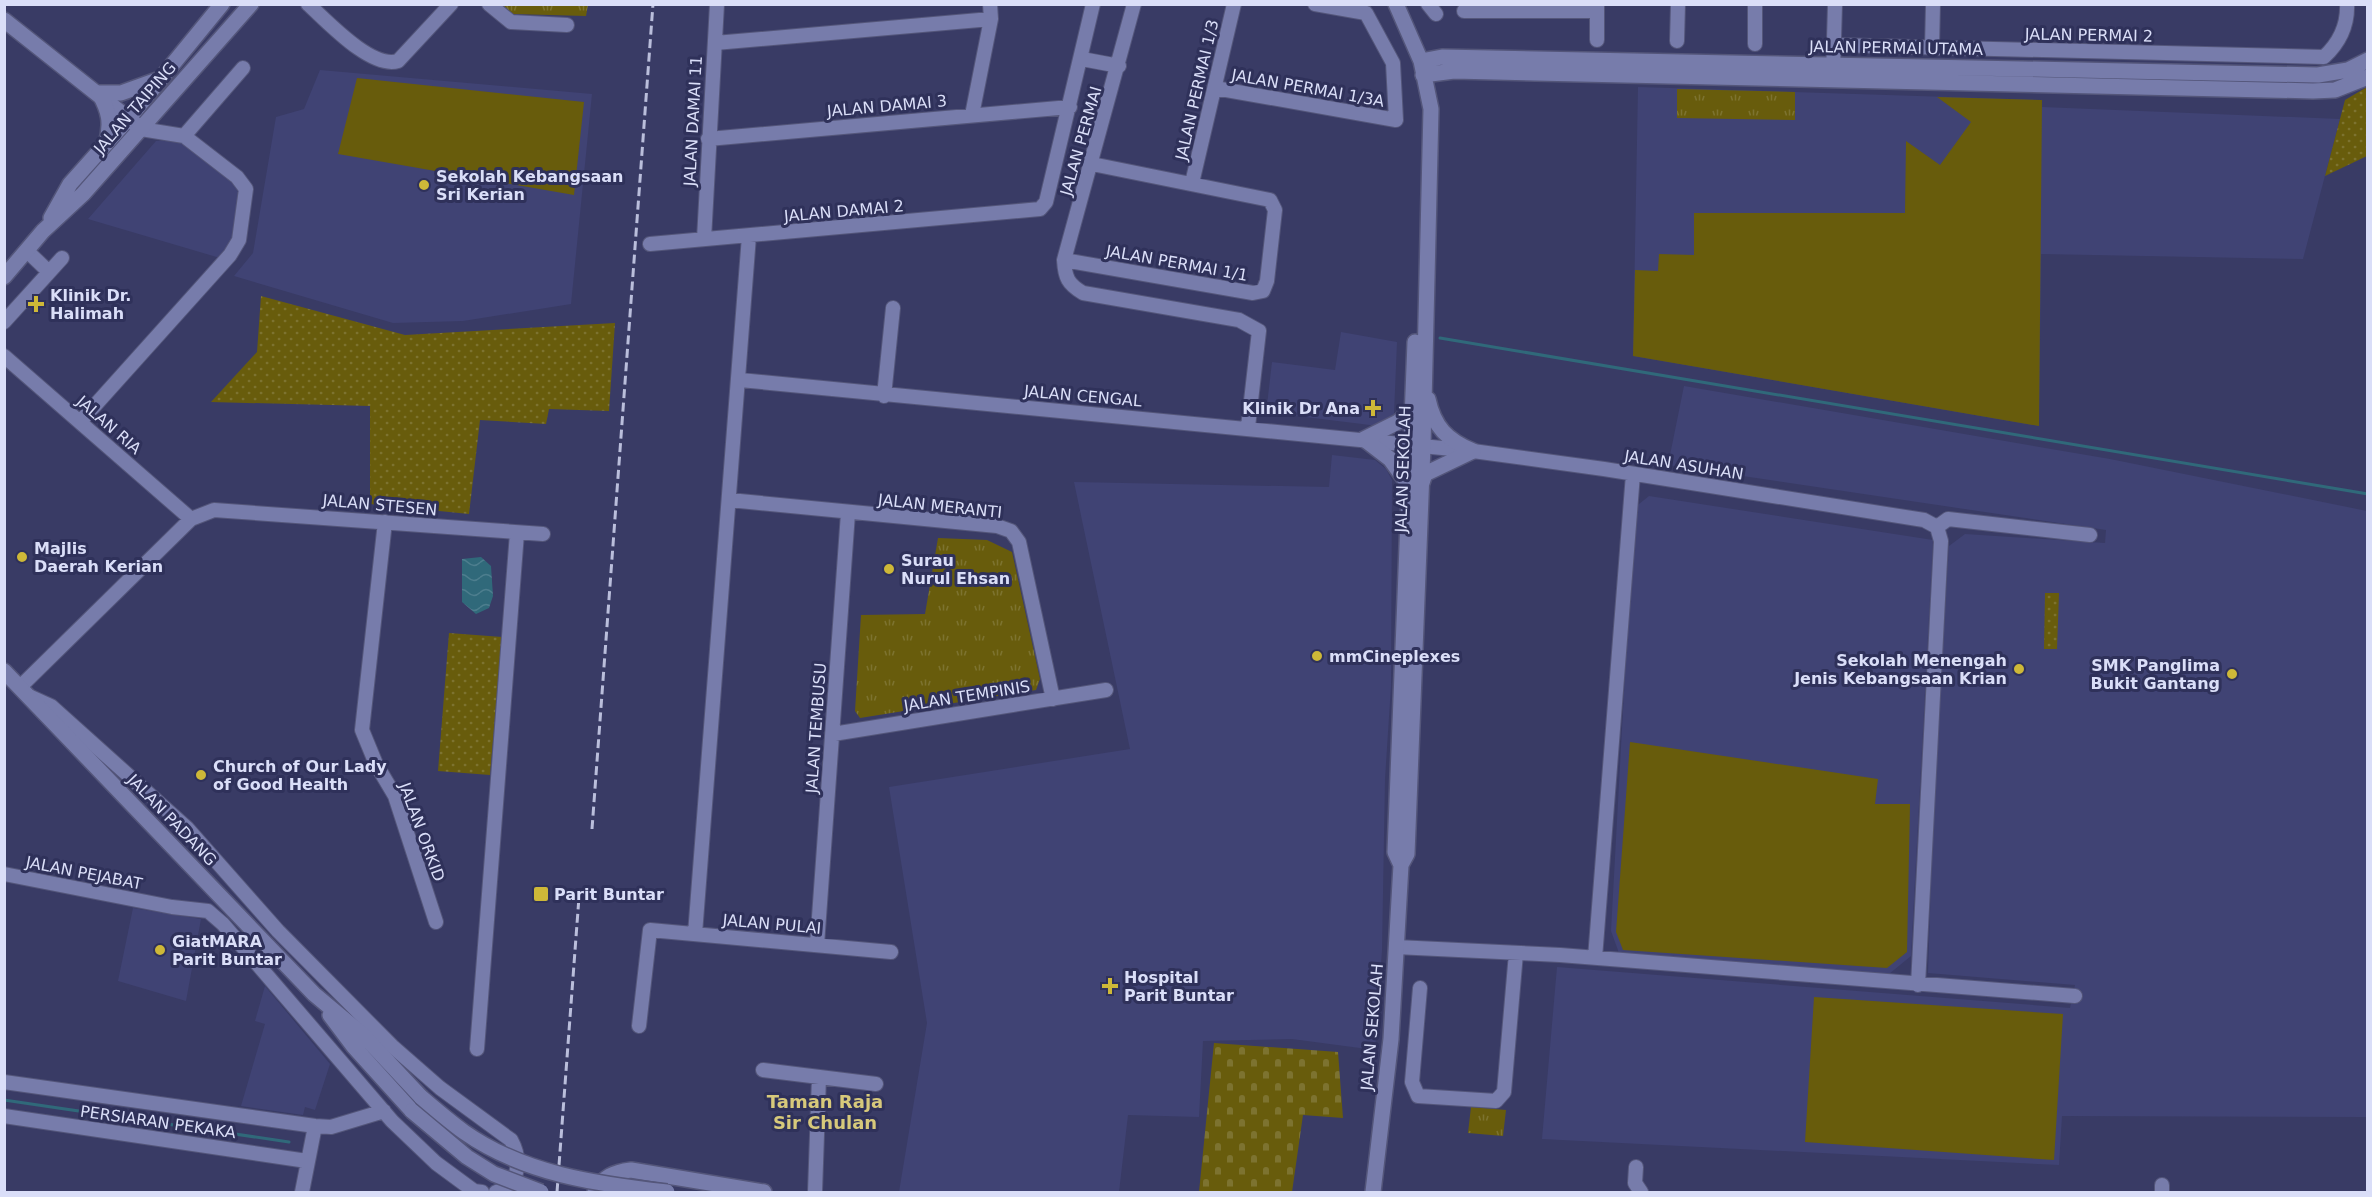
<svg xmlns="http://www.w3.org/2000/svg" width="2372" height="1197" font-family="'DejaVu Sans',sans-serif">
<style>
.built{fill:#404374}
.grass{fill:url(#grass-dots)}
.cemetery{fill:url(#cemetery-stones)}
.park{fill:url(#park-tufts)}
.pitch{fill:#685c0c}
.water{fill:url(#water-waves)}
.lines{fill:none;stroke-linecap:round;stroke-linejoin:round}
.stream{stroke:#30697a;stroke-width:3}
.minor-casing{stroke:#54567a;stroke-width:16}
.tertiary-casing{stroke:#54567a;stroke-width:18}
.secondary-casing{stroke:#54567a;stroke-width:18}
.minor{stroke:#777cab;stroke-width:14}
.tertiary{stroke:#777cab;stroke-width:15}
.secondary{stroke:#777cab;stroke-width:15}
.rail{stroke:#babedb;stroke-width:3;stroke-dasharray:9 4.5;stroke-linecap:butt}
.tertiary-bridge-casing{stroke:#54567a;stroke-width:18;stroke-linecap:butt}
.tertiary-bridge{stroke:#777cab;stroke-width:15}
.poi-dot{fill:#ceb838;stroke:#2f315a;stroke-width:2}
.labels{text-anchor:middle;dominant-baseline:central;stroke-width:6;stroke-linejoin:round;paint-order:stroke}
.street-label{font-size:16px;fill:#dadef8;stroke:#2f315a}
.poi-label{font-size:16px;font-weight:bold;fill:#dadef8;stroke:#2f315a;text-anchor:start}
.neighbourhood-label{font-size:18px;font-weight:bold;fill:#d7c97b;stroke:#2f315a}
</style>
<defs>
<pattern id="grass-dots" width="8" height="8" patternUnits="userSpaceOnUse" patternTransform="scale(1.5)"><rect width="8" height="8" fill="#685c0c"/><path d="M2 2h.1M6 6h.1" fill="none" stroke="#7d7330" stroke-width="1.8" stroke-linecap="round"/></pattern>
<pattern id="cemetery-stones" width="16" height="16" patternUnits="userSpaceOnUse" patternTransform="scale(1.5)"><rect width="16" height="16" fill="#685c0c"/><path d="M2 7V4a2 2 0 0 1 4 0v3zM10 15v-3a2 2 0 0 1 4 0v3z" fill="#7d7330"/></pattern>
<pattern id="park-tufts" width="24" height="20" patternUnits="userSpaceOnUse" patternTransform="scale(1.5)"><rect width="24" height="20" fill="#685c0c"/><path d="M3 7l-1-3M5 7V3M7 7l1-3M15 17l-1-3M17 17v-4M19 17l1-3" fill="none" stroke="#7d7330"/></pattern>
<pattern id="water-waves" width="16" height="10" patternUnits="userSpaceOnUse" patternTransform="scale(1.5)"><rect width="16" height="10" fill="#30697a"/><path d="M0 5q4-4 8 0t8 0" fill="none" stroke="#4d7e8e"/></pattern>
</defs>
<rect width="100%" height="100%" fill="#393b65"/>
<path class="built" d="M 320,70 L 592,94 L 571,304 L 463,321 L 393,323 L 234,276 L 253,253 L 276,117 L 304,109 Z
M 1638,87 L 2042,100 L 2042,107 L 2340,119 L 2303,259 L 2041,254 L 2039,426 L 1633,356 Z
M 181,139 L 235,177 L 243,192 L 235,243 L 220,258 L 88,219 L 156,141 Z
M 1341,332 L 1397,342 L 1394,414 L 1378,426 L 1273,413 L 1267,405 L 1272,362 L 1335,370 Z
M 1684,386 L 2110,459 L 2367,511 L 2367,1117 L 2062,1116 L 2059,1165 L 1542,1139 L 1557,967 L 2070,1008 L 2075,985 L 1928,973 L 1934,792 L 1949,546 L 1965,534 L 2105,543 L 2106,530 L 1668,465 Z
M 1332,455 L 1375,460 L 1386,469 L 1392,480 L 1391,686 L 1385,779 L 1382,950 L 1375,1050 L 1292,1039 L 1203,1041 L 1199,1117 L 1128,1115 L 1119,1192 L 899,1192 L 927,1023 L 889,787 L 1130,749 L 1074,482 L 1329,487 Z
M 1649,496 L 1933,540 L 1911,956 L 1889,974 L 1619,953 L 1611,931 L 1634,508 Z
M 133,908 L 201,919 L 186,1001 L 118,981 Z
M 265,986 L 330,1064 L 315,1110 L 305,1107 L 303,1115 L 241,1106 L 265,1024 L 255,1021 Z"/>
<path class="grass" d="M 2367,87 L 2367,156 L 2325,176 L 2345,100 Z
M 261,296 L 405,335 L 615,323 L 609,411 L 549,409 L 546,424 L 480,420 L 469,514 L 370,504 L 370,406 L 211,402 L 257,352 Z
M 2045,593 L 2059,593 L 2057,649 L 2044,649 Z
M 449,633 L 502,637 L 490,775 L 438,771 Z"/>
<path class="cemetery" d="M 1214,1043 L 1338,1052 L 1343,1118 L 1303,1115 L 1292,1192 L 1199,1192 Z"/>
<path class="park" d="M 502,5 L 588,5 L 586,16 L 513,14 Z
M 1677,89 L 1795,92 L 1795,120 L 1677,118 Z
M 938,538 L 987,540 L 1012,552 L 1040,679 L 1036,690 L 860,718 L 855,711 L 861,615 L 925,614 Z
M 1471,1107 L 1506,1110 L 1503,1136 L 1468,1133 Z"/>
<path class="pitch" d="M 357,78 L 584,102 L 574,195 L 338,154 Z
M 1937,97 L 2042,100 L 2039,426 L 1633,356 L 1635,270 L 1658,271 L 1659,254 L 1694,255 L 1694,213 L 1905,213 L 1906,141 L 1940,165 L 1971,122 Z
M 1630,742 L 1878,779 L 1875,804 L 1910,804 L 1907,952 L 1887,968 L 1623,950 L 1616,932 Z
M 1814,997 L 2063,1014 L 2054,1160 L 1805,1142 Z"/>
<path class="water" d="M 481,557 L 491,566 L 493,596 L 489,608 L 476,614 L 462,602 L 462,559 Z"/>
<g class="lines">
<path class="stream" d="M 1440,338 L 2368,494
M 4,1100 L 289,1142"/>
<defs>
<path id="minor" d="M 308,4 C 328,22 371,69 398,61 L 451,4
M 489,4 L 511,22 L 567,25
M 1134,4 L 1064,260 C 1065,278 1068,284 1083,293 L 1239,320 L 1259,331 L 1248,427
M 1428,4 L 1436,14
M 1464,11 L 1597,11
M 1597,40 L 1597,4
M 1677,41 L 1678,4
M 715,43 L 991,19
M 1755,44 L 1755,4
M 1834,45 L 2324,57 C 2339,43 2348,26 2347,4
M 1932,48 L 1933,4
M 1082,59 L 1119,66
M 1833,74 L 1835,4
M 1215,88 L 1396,120 L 1393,63 L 1366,13 L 1315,4
M 972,115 L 991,19 L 990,4
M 141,129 L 184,136 L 243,68
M 708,139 L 1070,107
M 1192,183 L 1234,4
M 704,239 L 717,4
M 650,244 L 1040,209 L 1046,202 L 1093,4
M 27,251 L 49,272
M 1064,260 L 1253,293 L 1263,291 L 1267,281 L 1275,210 L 1270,200 L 1092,164
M 4,322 L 62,258
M 4,356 L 191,519
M 740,380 L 1473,451 L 1604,469 L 1924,520 L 1937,527
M 884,396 L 893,308
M 80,422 L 230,255 L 239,240 L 246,189 L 237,177 L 184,136
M 729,500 L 997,526 L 1011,531 L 1019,542 L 1053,699
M 385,522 L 362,730 L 376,764 L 395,796 L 436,922
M 1937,527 L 1948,519 L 2090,535
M 20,687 L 191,519 L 214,510 L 543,534
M 29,696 L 51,706 L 187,828 L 278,931 L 392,1046 L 440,1088 L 511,1140 C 521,1158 521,1186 496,1192
M 833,734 L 1106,690
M 4,874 L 172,907 L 208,911 L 223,924 L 392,1121 L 436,1163 L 474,1191 L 482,1192
M 695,934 L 749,236
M 817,945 L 848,513
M 1396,947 L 1560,955 L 2075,996
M 1595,958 L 1633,474
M 1918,985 L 1941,541 L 1937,527
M 1420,988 L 1412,1082 L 1418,1096 L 1496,1101 L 1504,1092 L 1516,953
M 639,1026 L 650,930 L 891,952
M 477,1049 L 517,533
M 763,1070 L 876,1084
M 4,1082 L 315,1126 L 331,1127 L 384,1111
M 4,1116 L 307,1161
M 1636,1167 L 1635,1183 L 1641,1192
M 2162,1185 L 2162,1192
M 302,1192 L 315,1126
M 815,1192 L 819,1077"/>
<path id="tertiary" d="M 4,20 L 139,127
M 1421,61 L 1442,57 L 2318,75 L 2348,70 L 2368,60
M 1423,75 L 1454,71 L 2313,91 L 2335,90 L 2368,77
M 1428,399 C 1434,427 1447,440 1473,451
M 1364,439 L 1390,459 L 1410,487
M 1364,439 L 1398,422 L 1412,410
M 1422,483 L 1425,474 L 1473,451
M 4,671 L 314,994 L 363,1035 L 421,1097
M 1401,865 L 1395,852 L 1415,342
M 330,1015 L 354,1047 L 412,1111
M 595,1192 C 603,1177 614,1172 631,1170 L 764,1192
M 1373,1192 L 1391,1039 L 1401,865 L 1407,854 L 1423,446 L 1431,109 L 1421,61 L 1396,4"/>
<path id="secondary" d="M 106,144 C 112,123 109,111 99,93 L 121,93 L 157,80
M 51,218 L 70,184 L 128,119 L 222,4
M 4,277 L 43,231 L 83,194 L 251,4"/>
</defs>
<use href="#minor" class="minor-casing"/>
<use href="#tertiary" class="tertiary-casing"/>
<use href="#secondary" class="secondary-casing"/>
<use href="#minor" class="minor"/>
<use href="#tertiary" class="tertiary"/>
<use href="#secondary" class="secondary"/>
<path class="rail" d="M 592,829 L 653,4
M 557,1192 L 579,897"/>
<defs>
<path id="tertiary-bridge" d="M 421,1097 C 435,1109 449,1121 464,1132 C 524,1174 596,1184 667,1192
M 412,1111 L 467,1157 L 494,1174 L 541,1192"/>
</defs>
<use href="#tertiary-bridge" class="tertiary-bridge-casing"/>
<use href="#tertiary-bridge" class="tertiary-bridge"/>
</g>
<g class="poi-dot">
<circle cx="424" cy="185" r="6"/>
<path d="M33 295h6v6h6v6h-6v6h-6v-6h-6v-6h6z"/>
<path d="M1370 399h6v6h6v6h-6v6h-6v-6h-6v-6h6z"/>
<circle cx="22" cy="557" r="6"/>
<circle cx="889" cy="569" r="6"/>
<circle cx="1317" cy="656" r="6"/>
<circle cx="2019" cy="669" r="6"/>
<circle cx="2232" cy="674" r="6"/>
<circle cx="201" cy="775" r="6"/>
<rect x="533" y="886" width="16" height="16" rx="3"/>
<circle cx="160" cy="950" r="6"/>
<path d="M1107 977h6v6h6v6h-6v6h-6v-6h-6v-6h6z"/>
</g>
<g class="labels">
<g class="street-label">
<text transform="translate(2089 35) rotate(1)">JALAN PERMAI 2</text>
<text transform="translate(1896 48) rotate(1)">JALAN PERMAI UTAMA</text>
<text transform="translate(1308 88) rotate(10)">JALAN PERMAI 1/3A</text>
<text transform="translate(1197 90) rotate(-77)">JALAN PERMAI 1/3</text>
<text transform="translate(887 106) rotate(-5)">JALAN DAMAI 3</text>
<text transform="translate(135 108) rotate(-49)">JALAN TAIPING</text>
<text transform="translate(693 121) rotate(-87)">JALAN DAMAI 11</text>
<text transform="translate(1081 141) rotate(-74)">JALAN PERMAI</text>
<text transform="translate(844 211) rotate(-5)">JALAN DAMAI 2</text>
<text transform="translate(1177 263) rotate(10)">JALAN PERMAI 1/1</text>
<text transform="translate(1083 396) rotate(5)">JALAN CENGAL</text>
<text transform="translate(109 425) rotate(41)">JALAN RIA</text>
<text transform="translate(1684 465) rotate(9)">JALAN ASUHAN</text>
<text transform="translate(1403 469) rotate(-88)">JALAN SEKOLAH</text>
<text transform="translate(380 505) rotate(5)">JALAN STESEN</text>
<text transform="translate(940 506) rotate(6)">JALAN MERANTI</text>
<text transform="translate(967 696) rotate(-9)">JALAN TEMPINIS</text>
<text transform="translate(816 728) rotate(-86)">JALAN TEMBUSU</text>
<text transform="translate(172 820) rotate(46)">JALAN PADANG</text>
<text transform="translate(422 832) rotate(70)">JALAN ORKID</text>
<text transform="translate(84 873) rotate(11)">JALAN PEJABAT</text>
<text transform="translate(772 924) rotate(5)">JALAN PULAI</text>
<text transform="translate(1372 1027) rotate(-85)">JALAN SEKOLAH</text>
<text transform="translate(158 1122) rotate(8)">PERSIARAN PEKAKA</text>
</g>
<g class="poi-label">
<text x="436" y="176">Sekolah Kebangsaan<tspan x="436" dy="18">Sri Kerian</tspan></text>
<text x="50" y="295">Klinik Dr.<tspan x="50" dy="18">Halimah</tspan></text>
<text x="1360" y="408" text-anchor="end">Klinik Dr Ana</text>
<text x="34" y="548">Majlis<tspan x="34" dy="18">Daerah Kerian</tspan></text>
<text x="901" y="560">Surau<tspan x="901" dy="18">Nurul Ehsan</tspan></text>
<text x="1329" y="656">mmCineplexes</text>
<text x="2007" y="660" text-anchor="end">Sekolah Menengah<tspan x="2007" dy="18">Jenis Kebangsaan Krian</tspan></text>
<text x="2220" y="665" text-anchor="end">SMK Panglima<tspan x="2220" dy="18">Bukit Gantang</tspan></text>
<text x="213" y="766">Church of Our Lady<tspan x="213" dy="18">of Good Health</tspan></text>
<text x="554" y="894">Parit Buntar</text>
<text x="172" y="941">GiatMARA<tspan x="172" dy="18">Parit Buntar</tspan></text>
<text x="1124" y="977">Hospital<tspan x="1124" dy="18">Parit Buntar</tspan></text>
</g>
<g class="neighbourhood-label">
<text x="825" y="1101">Taman Raja<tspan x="825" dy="21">Sir Chulan</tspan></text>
</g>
</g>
<rect width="2372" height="1197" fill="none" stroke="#dadef8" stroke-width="12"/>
</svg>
